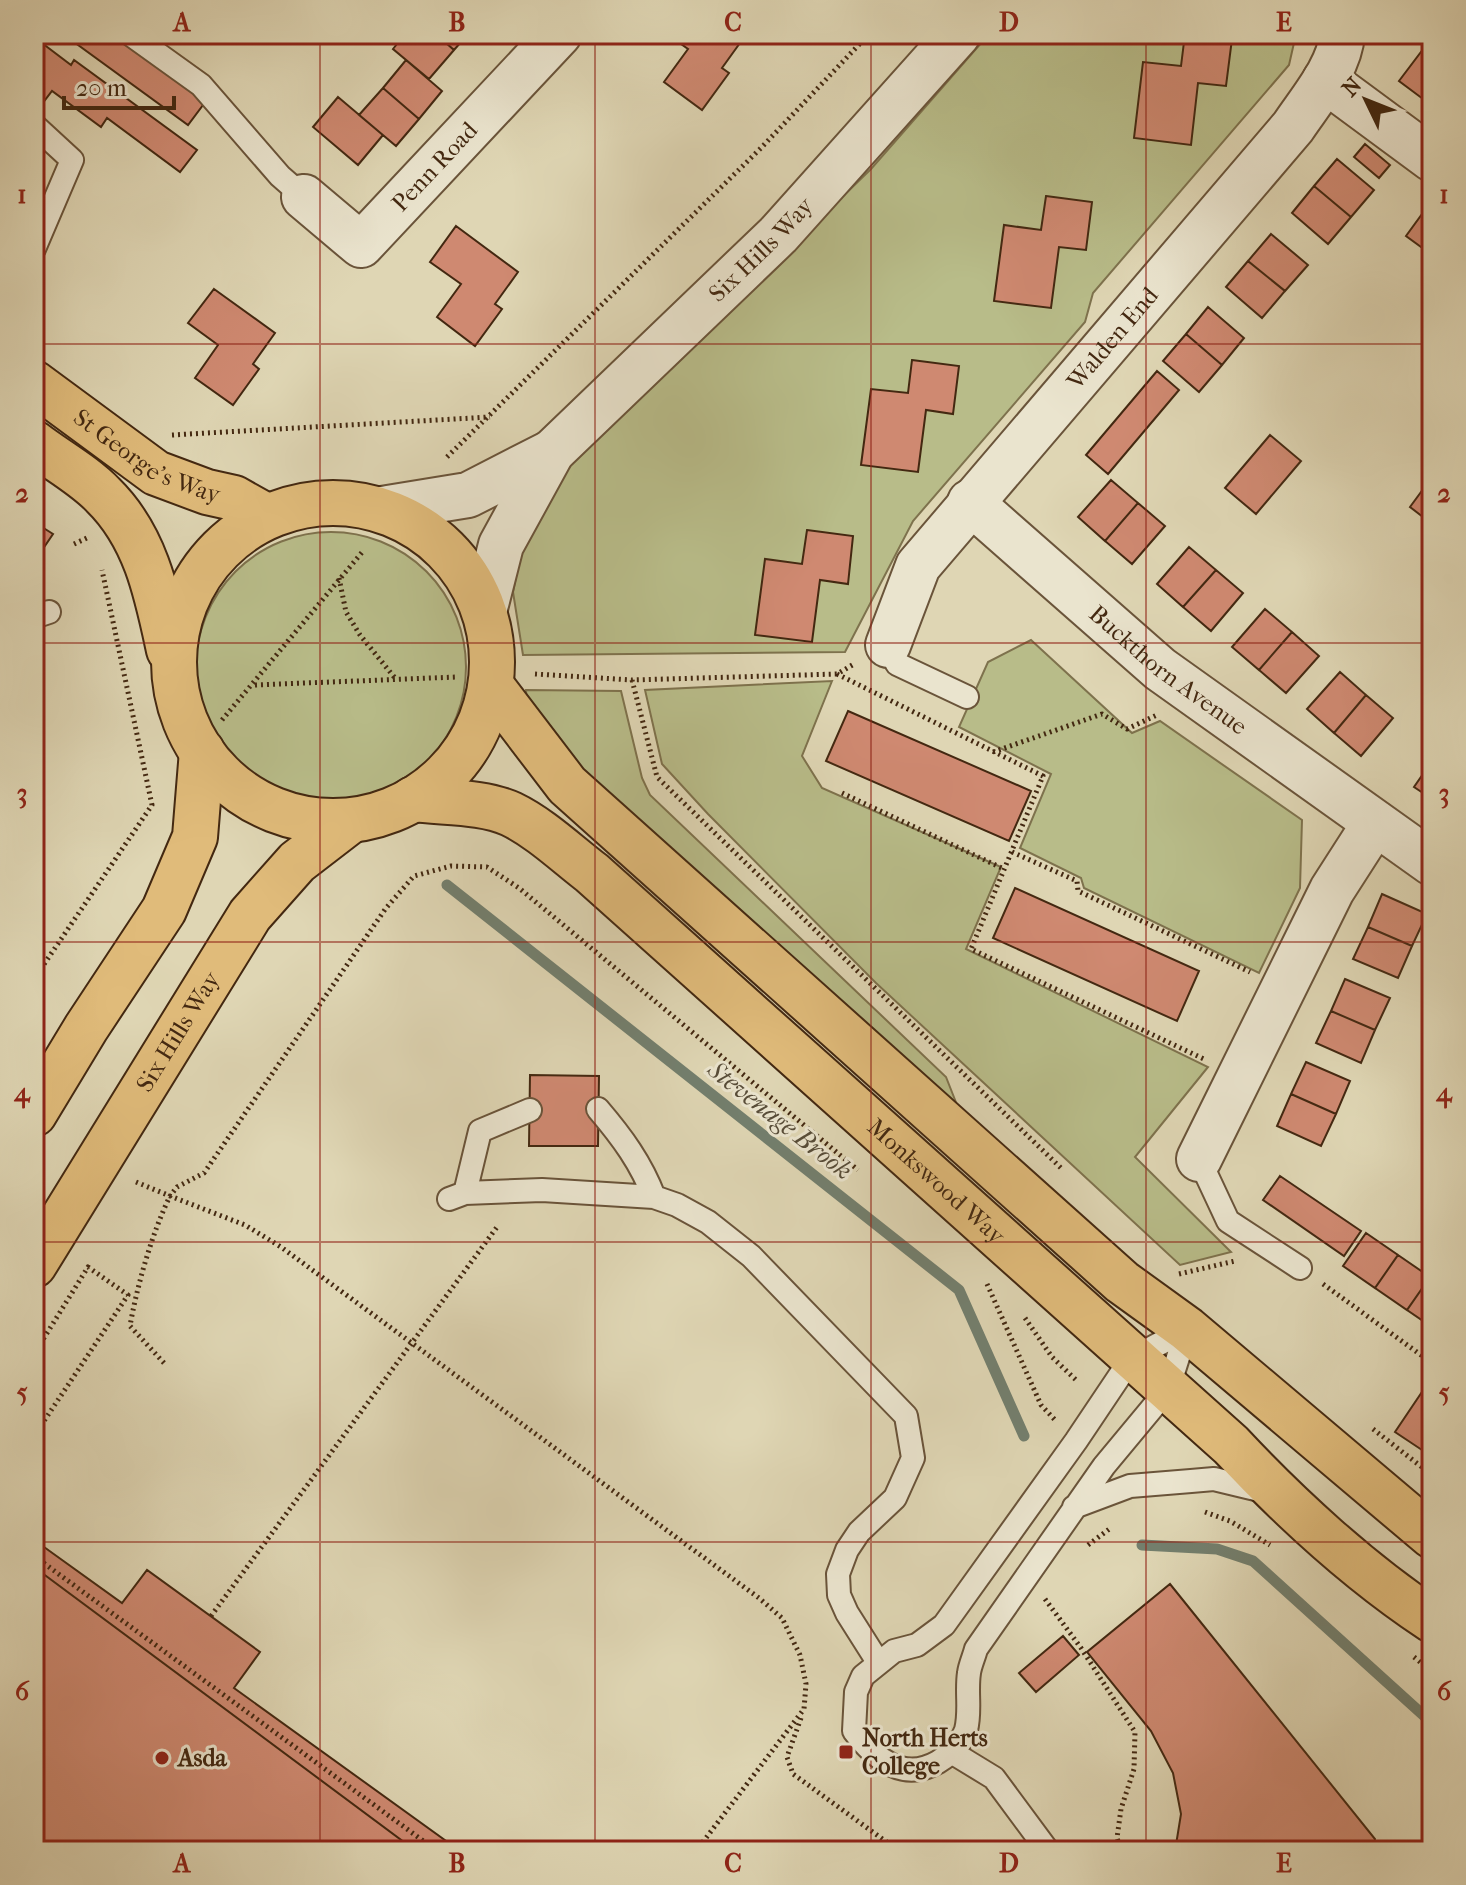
<svg xmlns="http://www.w3.org/2000/svg" width="1466" height="1885" font-family="'IM FELL French Canon',serif">
<style>
.green{fill:#b8bc89;stroke:#7e724d;stroke-width:2}
.lines{fill:none;stroke-linecap:round;stroke-linejoin:round}
.stream{stroke:#737f6e;stroke-width:11}
.building{fill:#cf8971;stroke:#432811;stroke-width:2}
.service-casing{stroke:#6a543a;stroke-width:26}
.minor-casing{stroke:#6a543a;stroke-width:48}
.tertiary-casing{stroke:#6a543a;stroke-width:48}
.primary-casing{stroke:#432811;stroke-width:48}
.path{stroke:#432811;stroke-width:5;stroke-dasharray:2 4;stroke-linecap:butt}
.service{stroke:#eae4ce;stroke-width:22}
.minor{stroke:#eae4ce;stroke-width:44}
.tertiary{stroke:#eae4ce;stroke-width:44}
.primary{stroke:#e0bb7a;stroke-width:44}
.grid{fill:none;stroke:#8f2418;stroke-width:2;stroke-opacity:0.55}
.poi-dot{fill:#8f2418;stroke:#eae4ce;stroke-width:3}
.labels{text-anchor:middle;dominant-baseline:central;stroke-width:6;stroke-linejoin:round;paint-order:stroke}
.street-label{font-size:24px;fill:#432811;stroke:#eae4ce}
.poi-label{font-size:24px;font-weight:bold;fill:#432811;stroke:#eae4ce;text-anchor:start}
.water-label{font-size:26px;font-style:italic;fill:#574c38;stroke:#eae4ce}
.neatline{fill:none;stroke:#8f2418;stroke-width:3}
.grid-label{font-size:26px;text-anchor:middle;font-weight:bold;fill:#8f2418}
</style>
<rect width="100%" height="100%" fill="#dfd6b4"/>
<filter id="stains"><feTurbulence type="fractalNoise" baseFrequency=".0025" numOctaves="4"/><feColorMatrix values="0 0 0 0 .2 0 0 0 0 .09 0 0 0 0 .02 0 0 0 .5 -.17"/></filter>
<radialGradient id="worn" r=".72"><stop offset=".6" stop-color="#630" stop-opacity="0"/><stop offset="1" stop-color="#630" stop-opacity=".3"/></radialGradient>
<path class="green" d="M 989,34 L 1296,34 L 1289,65 L 1093,293 L 1085,322 L 913,521 L 845,652 L 523,655 L 513,592 L 524,537 L 572,459 L 871,169 Z
M196 667a135 135 0 1 1 270 0a135 135 0 1 1-270 0Z
M 1031,640 L 1132,733 L 1160,721 L 1302,820 L 1300,888 L 1259,973 L 1084,888 L 1081,878 L 1020,848 L 1051,774 L 959,727 L 988,662 Z
M 832,681 L 802,756 L 822,788 L 1001,867 L 966,949 L 1208,1067 L 1135,1157 L 1231,1252 L 1180,1265 L 876,983 L 708,814 L 662,764 L 645,690 Z
M 526,690 L 621,691 L 642,778 L 650,795 L 946,1077 L 959,1110 L 924,1075 L 619,817 L 527,706 Z"/>
<g class="lines">
<path class="stream" d="M 447,885 L 959,1290 L 1024,1436
M 1142,1545 L 1217,1549 L 1253,1561 L 1432,1723"/>
</g>
<path class="building" d="M 63,34 L 114,34 L 206,101 L 188,125 Z
M 405,34 L 436,34 L 454,50 L 429,79 L 393,49 Z
M 436,34 L 468,34 L 454,50 Z
M 667,34 L 745,36 L 722,68 L 729,73 L 702,110 L 664,82 L 688,49 Z
M 1185,34 L 1232,39 L 1226,86 L 1198,83 L 1191,145 L 1134,138 L 1143,62 L 1181,66 Z
M 34,37 L 71,65 L 74,60 L 197,150 L 180,172 L 107,118 L 101,127 L 52,91 L 45,100 L 34,92 Z
M 1430,40 L 1432,42 L 1432,96 L 1427,102 L 1399,81 Z
M 406,60 L 442,91 L 419,119 L 383,88 Z
M 383,88 L 419,119 L 396,146 L 359,115 Z
M 338,97 L 383,135 L 358,165 L 313,127 Z
M 1365,144 L 1390,165 L 1379,178 L 1354,157 Z
M 1337,159 L 1374,190 L 1351,217 L 1314,186 Z
M 1314,186 L 1351,217 L 1328,244 L 1292,213 Z
M 1046,196 L 1092,202 L 1086,250 L 1059,247 L 1051,308 L 994,301 L 1004,225 L 1041,230 Z
M 1425,210 L 1432,215 L 1432,255 L 1406,236 Z
M 456,226 L 518,272 L 495,304 L 502,309 L 475,346 L 437,317 L 461,284 L 430,262 Z
M 1271,234 L 1308,265 L 1285,291 L 1248,261 Z
M 1248,261 L 1285,291 L 1262,318 L 1226,287 Z
M 214,289 L 275,333 L 253,364 L 259,369 L 233,405 L 195,378 L 218,345 L 188,323 Z
M 1208,307 L 1244,338 L 1222,365 L 1186,334 Z
M 1186,334 L 1222,365 L 1199,392 L 1163,361 Z
M 912,360 L 959,366 L 953,414 L 926,410 L 918,472 L 861,465 L 871,389 L 908,393 Z
M 1157,371 L 1179,390 L 1108,474 L 1086,455 Z
M 1270,435 L 1301,461 L 1256,514 L 1225,488 Z
M 1432,477 L 1432,524 L 1410,507 Z
M 1111,480 L 1138,503 L 1105,541 L 1078,517 Z
M 1138,503 L 1165,526 L 1132,564 L 1105,541 Z
M 34,522 L 53,534 L 34,562 Z
M 807,530 L 853,536 L 848,584 L 820,580 L 812,642 L 755,635 L 765,559 L 802,564 Z
M 1189,547 L 1216,570 L 1183,607 L 1157,584 Z
M 1216,570 L 1243,593 L 1211,631 L 1183,607 Z
M 1265,609 L 1292,632 L 1259,670 L 1232,647 Z
M 1292,632 L 1319,656 L 1286,693 L 1259,670 Z
M 1340,672 L 1366,695 L 1334,733 L 1307,709 Z
M 1366,695 L 1393,718 L 1361,756 L 1334,733 Z
M 848,711 L 1031,791 L 1009,841 L 826,761 Z
M 1432,761 L 1432,799 L 1414,787 Z
M 1015,888 L 1199,971 L 1177,1021 L 993,938 Z
M 1382,894 L 1427,914 L 1412,946 L 1368,927 Z
M 1368,927 L 1412,946 L 1398,978 L 1353,959 Z
M 1345,979 L 1390,998 L 1375,1030 L 1331,1011 Z
M 1331,1011 L 1375,1030 L 1361,1063 L 1316,1043 Z
M 1306,1062 L 1350,1081 L 1336,1114 L 1291,1094 Z
M 530,1075 L 599,1076 L 598,1146 L 529,1146 Z
M 1291,1094 L 1336,1114 L 1321,1146 L 1277,1126 Z
M 1280,1176 L 1361,1231 L 1344,1256 L 1263,1200 Z
M 1366,1233 L 1398,1255 L 1375,1288 L 1343,1266 Z
M 1398,1255 L 1430,1277 L 1407,1310 L 1375,1288 Z
M 1430,1277 L 1432,1278 L 1432,1327 L 1407,1310 Z
M 1432,1377 L 1432,1443 L 1425,1452 L 1395,1432 Z
M 44,1547 L 122,1603 L 147,1570 L 260,1652 L 234,1688 L 460,1851 L 416,1851 L 34,1567 L 34,1561 Z
M 34,1567 L 166,1665 L 416,1851 L 34,1851 Z
M 1170,1584 L 1375,1839 L 1372,1851 L 1175,1851 L 1181,1814 L 1173,1773 L 1151,1731 L 1087,1652 Z
M 1063,1636 L 1079,1655 L 1036,1692 L 1019,1673 Z"/>
<g class="lines">
<defs>
<path id="service" d="M 130,34 L 201,85 L 280,176 L 304,197
M 34,125 L 72,160 L 34,249
M 34,617 L 49,612
M 888,645 L 897,664 L 967,697
M 598,1109 C 622,1137 641,1163 654,1197
M 1199,1159 L 1228,1221 L 1300,1268
M 465,1193 L 480,1131 L 530,1110
M 449,1199 L 465,1193 L 542,1190 L 654,1197 L 677,1205 L 708,1222 L 751,1256 L 906,1416 L 913,1458 L 895,1498 L 859,1532 L 847,1550 L 838,1574 L 839,1595 L 847,1613 L 878,1662
M 1187,1329 L 1168,1389 L 1104,1466 L 976,1649 C 974,1657 970,1665 969,1673 C 966,1692 971,1711 966,1730 C 961,1745 951,1754 938,1762 C 903,1782 875,1759 854,1731 L 856,1692 L 863,1676 L 894,1651 L 917,1645 L 944,1625 L 1076,1441 L 1131,1359 Z
M 1074,1507 L 1130,1486 L 1191,1481 L 1214,1479 L 1268,1492
M 953,1753 L 994,1778 L 1048,1851"/>
<g id="minor">
<path d="M 1325,80 L 1432,159"/>
<path id="s1" d="M 304,197 L 361,245 L 559,34"/>
<path id="s2" d="M 970,502 L 1160,669 L 1432,863"/>
<path id="s3" d="M 888,645 L 918,566 L 1293,127 C 1311,100 1340,67 1342,34"/>
<path d="M 1199,1159 L 1332,890 L 1375,823"/>
</g>
<g id="tertiary">
<path d="M 382,509 L 468,495 L 552,452"/>
<path id="s4" d="M 485,608 L 501,545 L 552,452 L 778,235 L 958,34"/>
</g>
<g id="primary">
<path id="s5" d="M 34,383 L 156,473 L 207,492 L 234,498 L 266,516"/>
<path d="M 34,443 C 56,460 84,475 103,495 C 146,537 157,594 169,650"/>
<circle cx="333" cy="662" r="159"/>
<path d="M 493,688 L 567,785 L 1122,1282 L 1187,1329 L 1432,1536"/>
<path id="s6" d="M 413,799 C 444,803 483,801 511,814 C 540,828 566,853 592,873 L 1231,1445 C 1289,1507 1361,1573 1432,1620"/>
<path d="M 34,1114 L 86,1028 L 164,910 L 195,837 L 202,751"/>
<path id="s7" d="M 34,1265 L 250,915 L 297,862 L 349,822"/>
</g>
</defs>
<use href="#service" class="service-casing"/>
<use href="#minor" class="minor-casing"/>
<use href="#tertiary" class="tertiary-casing"/>
<use href="#primary" class="primary-casing"/>
<path class="path" d="M 172,435 L 490,417
M 447,457 L 761,148 L 869,34
M 74,544 L 89,537
M 339,578 L 346,612 L 360,635 L 395,678
M 535,674 L 632,680 L 837,674 L 854,664
M 837,674 L 1043,776 L 971,949 L 1206,1060
M 632,680 L 657,777 L 1062,1169
M 255,685 L 457,677
M 222,720 L 364,550
M 993,752 L 1102,714 L 1127,729 L 1157,715
M 842,793 L 1004,869
M 1012,852 L 1077,881 L 1078,891 L 1250,972
M 34,979 L 152,805 L 102,570
M 136,1182 L 170,1196 L 177,1187 L 204,1173 L 386,908 L 414,876 L 451,866 L 487,867 L 519,888 L 858,1170
M 1179,1274 L 1235,1261
M 987,1284 L 1041,1405 L 1056,1421
M 1323,1284 L 1432,1363
M 1025,1318 L 1052,1357 L 1076,1380
M 34,1354 L 88,1267 L 128,1295 L 34,1436
M 164,1363 L 130,1326 C 137,1286 152,1233 170,1196 L 245,1225 L 281,1247 L 759,1598 L 782,1618 L 800,1655 L 806,1684 L 804,1709 L 696,1851
M 1373,1429 L 1432,1475
M 1205,1512 L 1230,1521 L 1270,1545
M 1088,1545 L 1112,1527
M 34,1556 L 437,1851
M 1045,1599 L 1081,1648 L 1135,1732 L 1134,1769 L 1121,1809 L 1117,1838 L 1121,1851
M 211,1616 L 497,1227
M 1414,1657 L 1432,1672
M 801,1718 L 787,1757 L 793,1774 L 899,1851"/>
<use href="#service" class="service"/>
<use href="#minor" class="minor"/>
<use href="#tertiary" class="tertiary"/>
<use href="#primary" class="primary"/>
</g>
<path class="grid" d="M 320,34 L 320,1851M 595,34 L 595,1851M 871,34 L 871,1851M 1146,34 L 1146,1851M 34,344 L 1432,344M 34,643 L 1432,643M 34,942 L 1432,942M 34,1242 L 1432,1242M 34,1542 L 1432,1542"/>
<g class="poi-dot">
<rect x="838" y="1744" width="16" height="16" rx="4"/>
<circle cx="162" cy="1758" r="8"/>
</g>
<g class="labels">
<g class="street-label">
<text stroke="none"><textPath href="#s1" startOffset="182">Penn Road</textPath></text>
<text stroke="none"><textPath href="#s4" startOffset="462">Six Hills Way</textPath></text>
<text stroke="none"><textPath href="#s3" startOffset="384">Walden End</textPath></text>
<text stroke="none"><textPath href="#s5" startOffset="136">St George's Way</textPath></text>
<text stroke="none"><textPath href="#s2" startOffset="260">Buckthorn Avenue</textPath></text>
<text stroke="none"><textPath href="#s7" startOffset="274">Six Hills Way</textPath></text>
<text stroke="none"><textPath href="#s6" startOffset="662">Monkswood Way</textPath></text>
</g>
<g class="poi-label">
<text x="862" y="1738">North Herts<tspan x="862" dy="28">College</tspan></text>
<text x="178" y="1758">Asda</text>
</g>
<g class="water-label">
<text transform="translate(780 1120) rotate(38)">Stevenage Brook</text>
</g>
</g>
<rect width="1466" height="1885" fill="none" stroke="#dfd6b4" stroke-width="88"/>
<g transform="translate(1366 100) rotate(313)" stroke="#eae4ce" stroke-width="6" paint-order="stroke">
<path d="M0-6L14 30L0 20L-14 30Z" fill="#432811"/>
<text y="-12" font-size="22" font-weight="bold" text-anchor="middle" fill="#432811">N</text>
</g>
<path d="M64 96v12h110v-12" fill="none" stroke="#432811" stroke-width="4"/>
<text x="76" y="96" font-size="24" fill="#432811" stroke="#eae4ce" stroke-width="6" paint-order="stroke">20 m</text>
<rect x="44" y="44" width="1378" height="1797" class="neatline"/>
<g class="grid-label">
<text x="182" y="31">A</text>
<text x="457" y="31">B</text>
<text x="733" y="31">C</text>
<text x="1009" y="31">D</text>
<text x="1284" y="31">E</text>
<text x="22" y="203">1</text>
<text x="1444" y="203">1</text>
<text x="22" y="502">2</text>
<text x="1444" y="502">2</text>
<text x="22" y="802">3</text>
<text x="1444" y="802">3</text>
<text x="22" y="1101">4</text>
<text x="1444" y="1101">4</text>
<text x="22" y="1401">5</text>
<text x="1444" y="1401">5</text>
<text x="22" y="1700">6</text>
<text x="1444" y="1700">6</text>
<text x="182" y="1872">A</text>
<text x="457" y="1872">B</text>
<text x="733" y="1872">C</text>
<text x="1009" y="1872">D</text>
<text x="1284" y="1872">E</text>
</g>
<rect width="100%" height="100%" filter="url(#stains)"/>
<rect width="100%" height="100%" fill="url(#worn)"/>
</svg>
